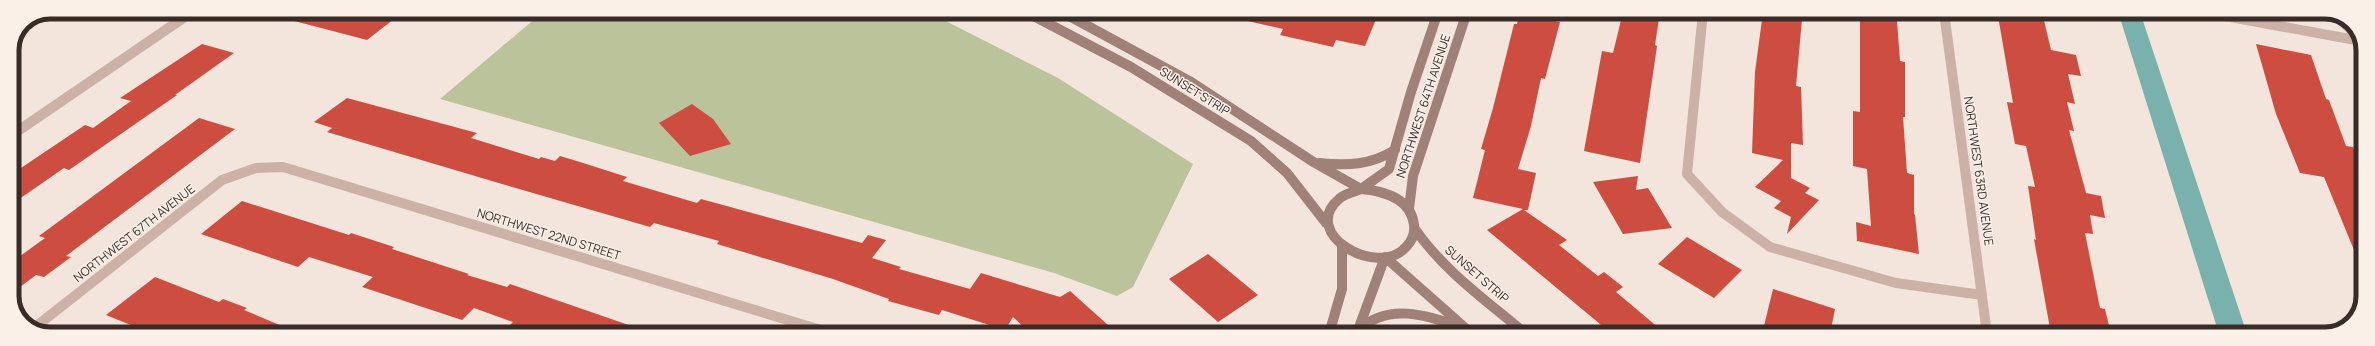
<svg xmlns="http://www.w3.org/2000/svg" width="2375" height="346" font-family="Manrope,sans-serif">
<style>
.green{fill:#bbc39a}
.lines{fill:none;stroke-linecap:round;stroke-linejoin:round}
.canal{fill:#79b2ad;fill-rule:evenodd}
.building{fill:#cd4e40}
.street{stroke:#ccb2a6;stroke-width:10}
.secondary{stroke:#a08178;stroke-width:10}
.labels{text-anchor:middle;dominant-baseline:central;stroke-width:3;stroke-linejoin:round;paint-order:stroke}
.street-label{font-size:12px;fill:#382b28;stroke:#fbf0e8}
.rim{fill:none;stroke:#382b28;stroke-width:5}
</style>
<rect width="100%" height="100%" fill="#f3e5db"/>
<path class="green" d="M 543,12 L 928,12 L 1058,78 L 1193,164 L 1133,287 L 1117,296 L 1054,273 L 440,99 Z"/>
<g class="lines">
<path class="canal" d="M 2128,12 L 2138,13 L 2142,18 L 2247,334 L 2219,334 L 2120,18 L 2124,13 Z"/>
</g>
<path class="building" d="M 284,12 L 403,12 L 367,40 L 283,18 Z
M 1244,12 L 1379,12 L 1365,46 L 1336,40 L 1333,47 L 1280,35 L 1283,29 L 1243,20 Z
M 1520,12 L 1552,12 L 1550,20 L 1560,22 L 1545,79 L 1541,78 L 1531,126 L 1518,169 L 1536,173 L 1528,210 L 1524,210 L 1567,240 L 1559,245 L 1598,276 L 1604,272 L 1623,287 L 1616,292 L 1666,334 L 1612,334 L 1487,230 L 1523,209 L 1473,198 L 1485,150 L 1481,149 L 1493,108 L 1514,24 L 1517,24 Z
M 1623,12 L 1660,12 L 1655,45 L 1657,46 L 1640,163 L 1584,151 L 1602,51 L 1613,53 Z
M 1763,12 L 1792,12 L 1792,16 L 1802,19 L 1796,86 L 1801,87 L 1803,145 L 1791,143 L 1791,178 L 1810,188 L 1805,193 L 1819,200 L 1787,234 L 1791,217 L 1774,208 L 1781,201 L 1755,187 L 1783,160 L 1752,153 L 1755,72 Z
M 2008,12 L 2042,12 L 2051,50 L 2076,55 L 2081,76 L 2068,74 L 2075,104 L 2067,102 L 2074,131 L 2069,130 L 2086,193 L 2101,196 L 2105,218 L 2090,215 L 2093,234 L 2085,233 L 2100,308 L 2105,309 L 2111,334 L 2051,334 L 2034,239 L 2036,240 L 2028,186 L 2035,187 L 2026,146 L 2015,144 L 2007,102 L 2013,103 L 1998,16 L 2009,18 Z
M 1860,14 L 1897,21 L 1900,61 L 1905,62 L 1905,117 L 1903,117 L 1907,173 L 1914,175 L 1914,214 L 1915,215 L 1919,254 L 1857,241 L 1856,222 L 1871,226 L 1867,169 L 1853,166 L 1853,111 L 1860,112 Z
M 202,44 L 234,53 L 175,95 L 177,95 L 69,170 L 64,168 L 12,204 L 12,174 L 85,125 L 93,128 L 131,101 L 120,98 Z
M 2256,44 L 2311,55 L 2326,99 L 2329,100 L 2346,146 L 2353,147 L 2363,170 L 2363,272 L 2324,177 L 2300,173 L 2276,114 Z
M 347,98 L 477,133 L 471,138 L 539,159 L 541,157 L 555,161 L 560,156 L 580,162 L 627,177 L 623,181 L 697,203 L 701,199 L 862,243 L 868,235 L 886,240 L 872,258 L 901,267 L 899,269 L 970,289 L 981,273 L 1060,297 L 1070,291 L 1118,334 L 1031,334 L 1013,317 L 1005,330 L 942,310 L 939,315 L 888,301 L 889,299 L 833,279 L 717,244 L 719,241 L 654,223 L 650,227 L 502,184 L 327,132 L 332,128 L 314,122 Z
M 692,104 L 713,119 L 731,144 L 690,156 L 659,123 Z
M 199,118 L 235,129 L 66,256 L 71,257 L 44,277 L 36,275 L 12,293 L 12,262 L 45,238 L 39,236 Z
M 1638,176 L 1636,190 L 1648,188 L 1672,228 L 1623,234 L 1593,182 Z
M 242,201 L 349,235 L 351,233 L 394,247 L 392,249 L 469,274 L 467,275 L 507,287 L 510,284 L 646,331 L 646,334 L 501,334 L 513,322 L 474,308 L 462,320 L 362,287 L 373,277 L 309,257 L 298,267 L 201,234 Z
M 1687,237 L 1742,270 L 1714,298 L 1658,264 Z
M 1208,254 L 1258,295 L 1218,322 L 1169,279 Z
M 155,277 L 219,302 L 223,299 L 247,308 L 244,310 L 301,334 L 153,334 L 106,315 Z
M 1773,289 L 1835,309 L 1830,334 L 1788,334 L 1764,326 Z"/>
<g class="lines">
<path class="street" d="M 1703,12 L 1687,174 L 1722,212 L 1770,247 L 1896,283 L 1982,295
M 1944,12 L 1987,334
M 2203,12 L 2361,41
M 2335,15 L 2359,37
M 12,135 L 192,12
M 34,328 L 222,180 L 256,168 L 283,167 L 834,334"/>
<path class="secondary" d="M 1026,12 L 1131,67 L 1251,141 L 1287,173 L 1326,223
M 1062,12 L 1191,82 L 1315,163 L 1361,189
M 1319,163 C 1347,166 1371,165 1395,150
M 1361,189 C 1384,191 1411,198 1414,225 C 1415,233 1412,241 1406,247 C 1377,279 1299,233 1339,199 C 1344,194 1354,192 1361,189 Z
M 1361,189 L 1389,169 L 1411,92 L 1438,12
M 1409,209 L 1413,176 L 1467,12
M 1415,229 C 1444,271 1487,301 1526,334
M 1385,257 L 1472,334
M 1358,330 L 1385,257
M 1358,331 C 1387,302 1426,315 1461,327
M 1329,334 L 1342,289 L 1342,246"/>
</g>
<g class="labels">
<g class="street-label">
<text transform="translate(1195 91) rotate(32)">SUNSET STRIP</text>
<text transform="translate(1423 106) rotate(-72)">NORTHWEST 64TH AVENUE</text>
<text transform="translate(1979 171) rotate(82)">NORTHWEST 63RD AVENUE</text>
<text transform="translate(134 233) rotate(-38)">NORTHWEST 67TH AVENUE</text>
<text transform="translate(549 234) rotate(17)">NORTHWEST 22ND STREET</text>
<text transform="translate(1477 274) rotate(41)">SUNSET STRIP</text>
</g>
</g>
<path d="M0 0H2375V346H0ZM50 19H2325A31 31 0 0 1 2356 50V296A31 31 0 0 1 2325 327H50A31 31 0 0 1 19 296V50A31 31 0 0 1 50 19Z" fill="#fbf0e8" fill-rule="evenodd"/>
<path class="rim" d="M50 19H2325A31 31 0 0 1 2356 50V296A31 31 0 0 1 2325 327H50A31 31 0 0 1 19 296V50A31 31 0 0 1 50 19Z"/>
</svg>
